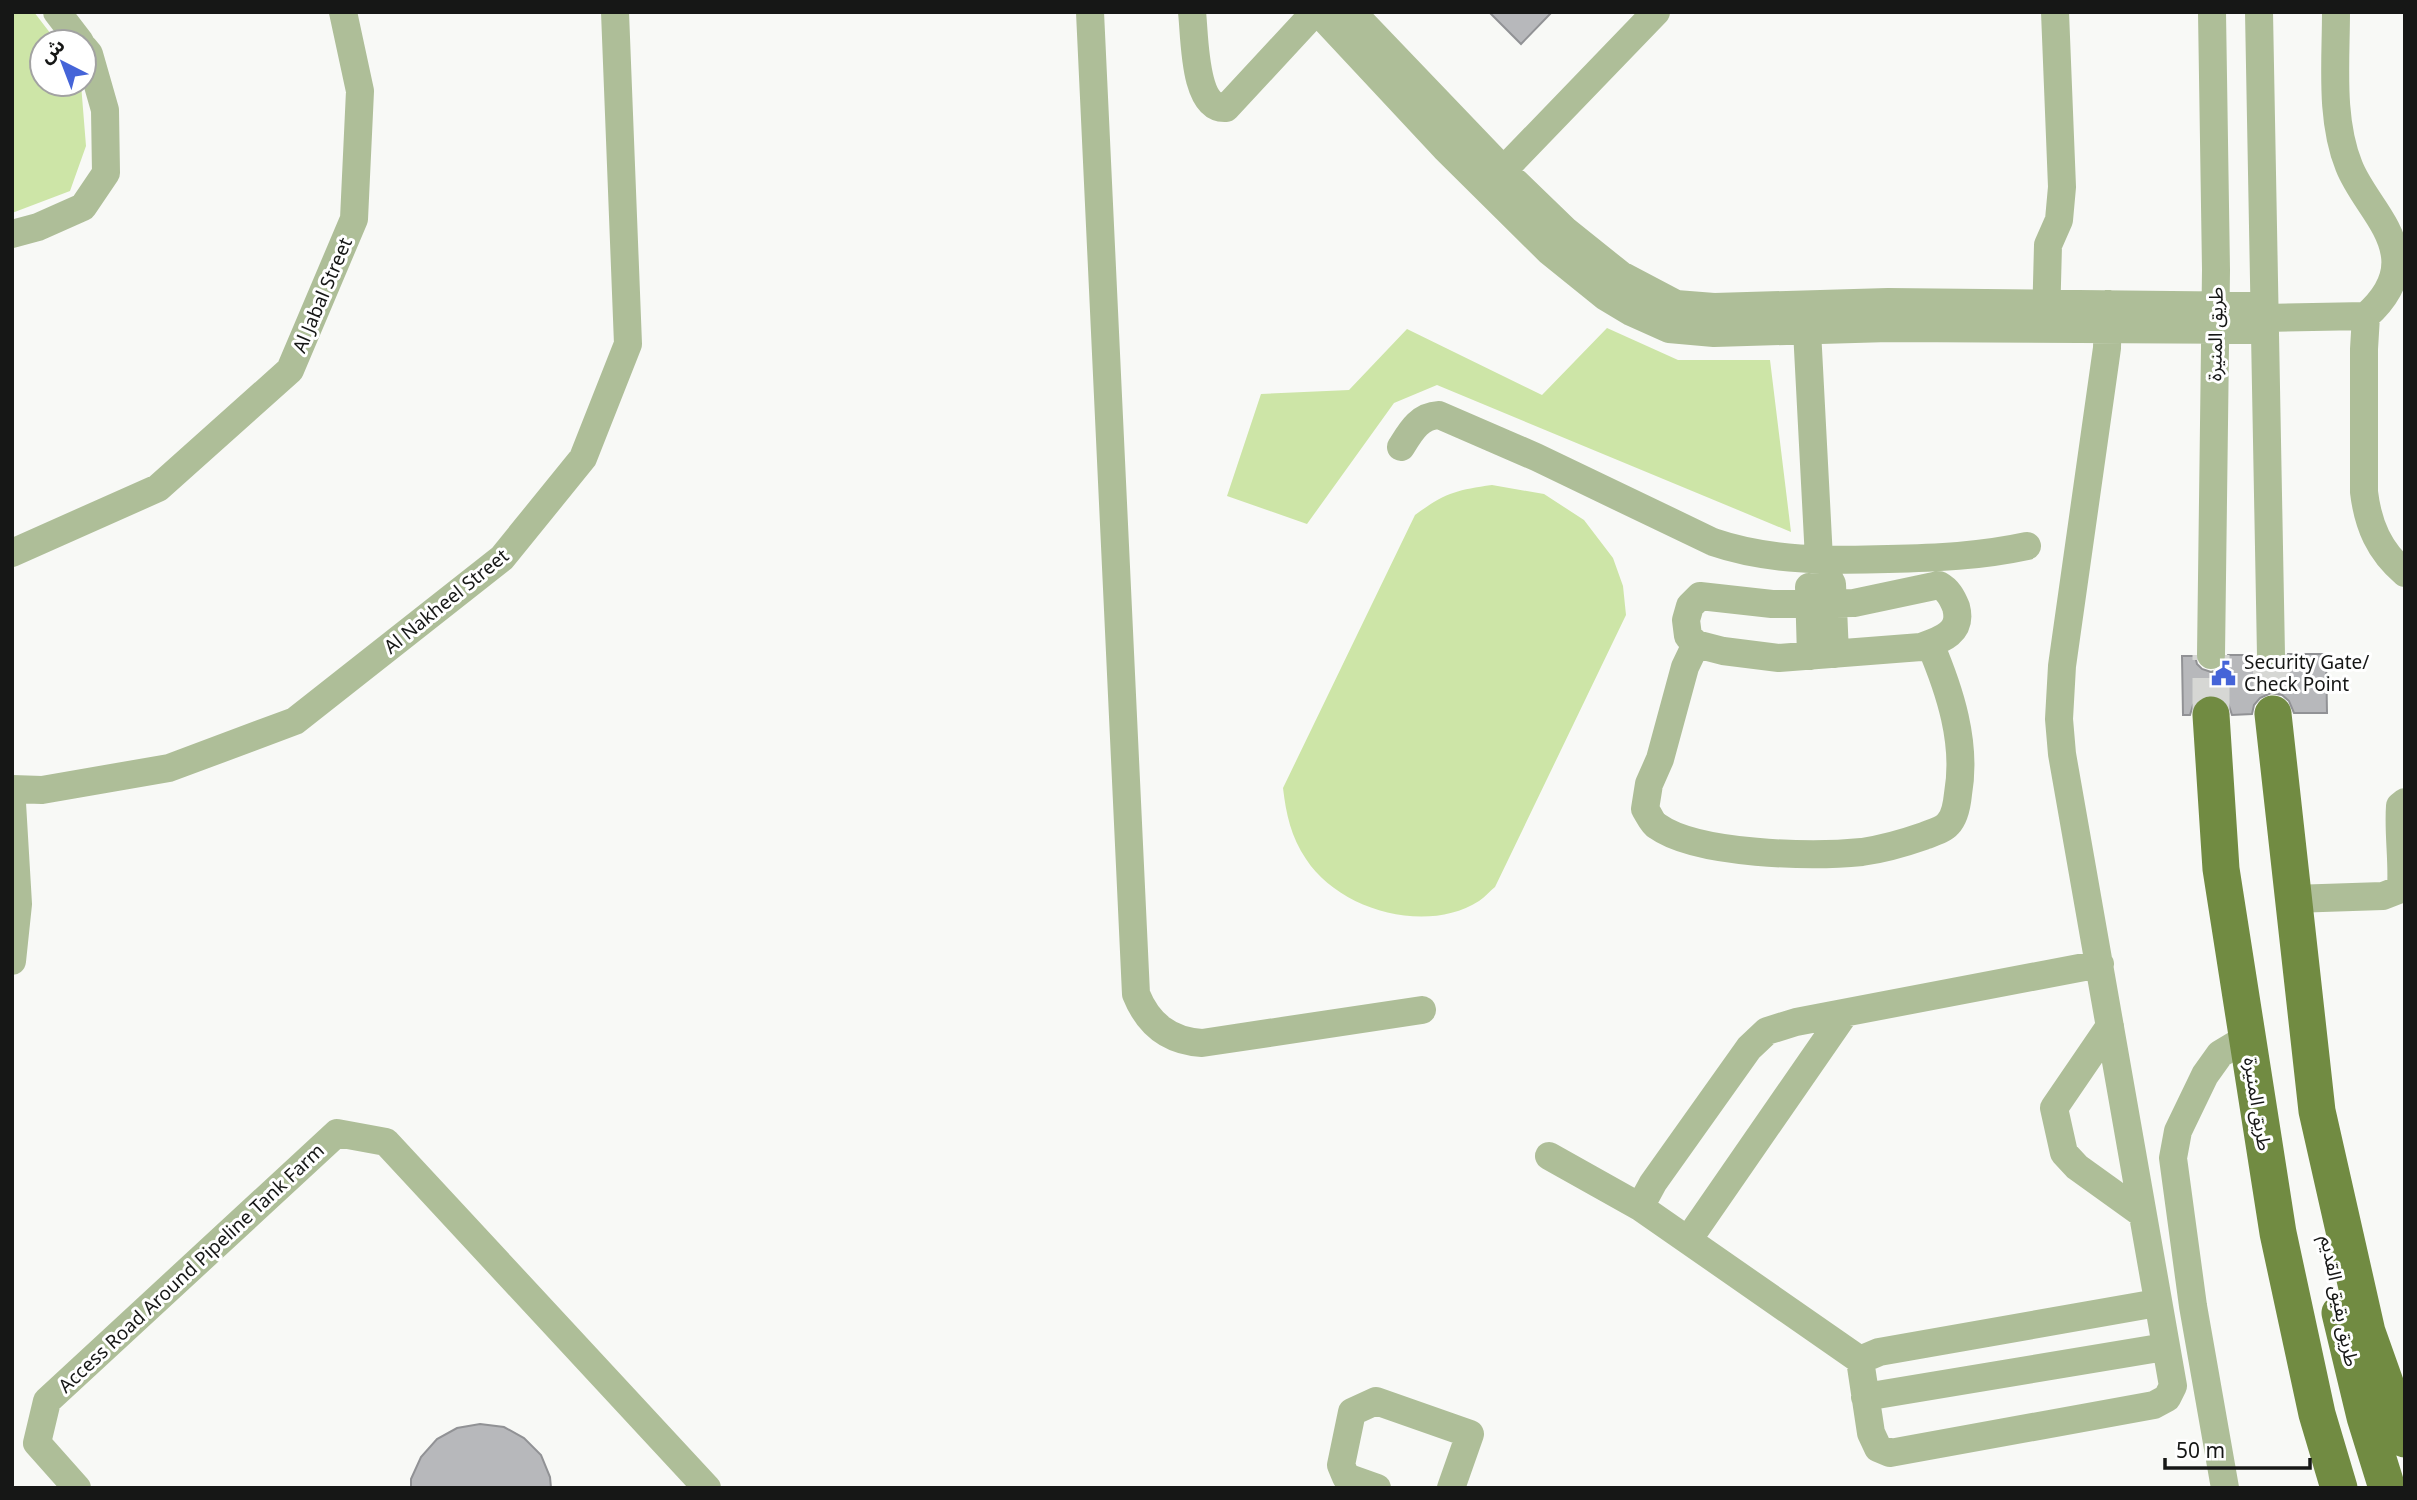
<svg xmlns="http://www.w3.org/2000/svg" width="2417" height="1500" font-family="'Noto Sans','Noto Sans Arabic',sans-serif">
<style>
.green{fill:#cde5a7}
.building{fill:#b7b8bb;stroke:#919295;stroke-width:2}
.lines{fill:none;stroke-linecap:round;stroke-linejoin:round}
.major-tunnel{stroke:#d6d7d4;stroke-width:37;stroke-dasharray:37 18;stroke-linecap:butt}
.minor{stroke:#aebe98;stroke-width:28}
.major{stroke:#718b42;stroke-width:37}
.labels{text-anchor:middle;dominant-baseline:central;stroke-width:6;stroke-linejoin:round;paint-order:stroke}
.street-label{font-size:19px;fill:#161716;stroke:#fff}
.poi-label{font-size:19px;fill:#161716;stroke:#fff;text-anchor:start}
</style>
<rect width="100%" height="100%" fill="#f8f9f6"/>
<path class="green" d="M 12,12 L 34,12 L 57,42 L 42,42 L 42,84 L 81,84 L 86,146 L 70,191 L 12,213 Z
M 1607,328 L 1678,360 L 1770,360 L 1791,532 L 1437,385 L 1394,403 L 1307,524 L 1227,496 L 1261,394 L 1349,390 L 1407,329 L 1542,395 Z
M 1492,485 L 1544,494 L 1584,520 L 1613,558 L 1623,586 L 1626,615 L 1495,887 C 1490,891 1485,897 1479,901 C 1426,935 1339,910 1306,859 C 1291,837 1286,814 1283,788 L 1415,515 C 1445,493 1456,490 1492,485 Z"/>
<path class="building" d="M 1489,12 L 1552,12 L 1521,44 Z
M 2288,654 L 2326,654 L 2327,713 L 2294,713 L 2289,701 L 2282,695 L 2271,693 L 2260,698 L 2254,705 L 2252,714 L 2232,715 L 2228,703 L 2221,697 L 2210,694 L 2199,698 L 2193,705 L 2190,715 L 2183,715 L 2182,656 L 2195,656 L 2197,664 L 2202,669 L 2211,672 L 2220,669 L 2225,664 L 2228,655 L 2254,655 L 2256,663 L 2262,669 L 2272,672 L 2279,670 L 2285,664 Z
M 480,1424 L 504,1427 L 524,1438 L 541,1455 L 550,1477 L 551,1488 L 411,1488 L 411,1479 L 421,1457 L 437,1439 L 457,1428 Z"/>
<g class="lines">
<path class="major-tunnel" d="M 2271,655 L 2273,714
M 2211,715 L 2211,655"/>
<path class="minor" d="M 57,12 L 80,42
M 1090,12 L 1136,994 C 1148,1024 1169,1041 1202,1043 L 1422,1010
M 1192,12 C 1195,36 1193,110 1226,108 L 1315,12
M 1318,12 L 1445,148 L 1549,251 L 1606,297 L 1631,312 L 1669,329 L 1714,333 L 1889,328 L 2265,330
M 1352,12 L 1511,178 L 1566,231 L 1621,275 L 1676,304 L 1714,307 L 1888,302 L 2264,306
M 2259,12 L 2271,655
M 1492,182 L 1656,12
M 12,234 L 38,227 L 83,207 L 106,173 L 105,110 L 89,54 L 84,48
M 2366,316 L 2364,349 L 2364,492 C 2368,525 2379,551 2405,573
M 2264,318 L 2366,316 C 2383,301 2398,280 2395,256 C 2391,223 2361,197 2349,166 C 2330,119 2336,62 2336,12
M 2046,322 L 2048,245 L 2059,220 L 2062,187 L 2055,12
M 1807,330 L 1819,559 L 1832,584 L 1835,654
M 1401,447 C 1411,431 1419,416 1439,415 L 1536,457 L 1713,542 C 1768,561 1831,561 1888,559 C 1936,558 1981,556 2027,546
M 12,553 L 158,488 L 290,370 L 354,219 L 360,91 L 343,12
M 1939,585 C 1948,590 1952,597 1956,607 C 1963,633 1941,640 1921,647 L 1779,658 L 1723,651 L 1696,644 L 1688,636 L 1686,620 L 1690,606 L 1700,596 L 1772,604 L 1854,603 Z
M 1809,587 L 1811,656
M 1696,644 L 1685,667 L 1660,759 L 1649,784 L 1645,809 C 1649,815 1652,823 1657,826 C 1697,855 1813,857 1862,852 C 1883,849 1904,843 1924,836 C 1931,833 1943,830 1948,824 C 1955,817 1957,804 1958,794 C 1967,743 1950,691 1930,644
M 2211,655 L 2216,270 L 2212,12
M 12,789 L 42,790 L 169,768 L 295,721 L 502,558 L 583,458 L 628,344 L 615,12
M 12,803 L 18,904 L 12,961
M 2292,899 L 2383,896 L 2401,889 C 2403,861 2398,834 2400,806 L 2405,802
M 2110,1026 L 2054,1108 L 2064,1153 L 2077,1167 L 2141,1213
M 1549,1156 L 1640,1207 L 1860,1360
M 1640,1207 L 1653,1183 L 1749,1048 L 1767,1031 L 1796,1022 L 2100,964
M 1688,1240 L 1845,1013
M 1860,1360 L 1871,1433 L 1878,1448 L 1890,1453 L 2154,1405 L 2167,1398 L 2173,1386 L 2062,754 L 2059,719 L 2062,666 L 2107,348 L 2108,304
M 1860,1360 L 1879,1352 L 2157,1303
M 1865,1397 L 2165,1347
M 77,1488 L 37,1443 L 47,1401 L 337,1133 L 386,1142 L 707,1488
M 1377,1488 L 1346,1477 L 1341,1465 L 1352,1412 L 1376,1401 L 1470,1434 L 1451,1488
M 2225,1488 L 2193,1306 L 2173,1158 L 2178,1131 L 2205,1075 L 2220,1054 L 2235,1045 L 2248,1041"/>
<path class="major" d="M 2273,714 L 2317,1111 L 2367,1332 L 2405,1439
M 2211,715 L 2221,869 L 2278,1233 L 2317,1414 L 2339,1488
M 2340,1313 L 2365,1417 L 2387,1488"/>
</g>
<defs>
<symbol id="civic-bare" viewBox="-9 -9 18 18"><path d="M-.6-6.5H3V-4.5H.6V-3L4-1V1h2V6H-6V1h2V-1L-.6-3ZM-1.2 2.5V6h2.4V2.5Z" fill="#4564d8" stroke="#fff" stroke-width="2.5" paint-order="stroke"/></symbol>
</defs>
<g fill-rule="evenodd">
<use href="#civic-bare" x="2206" y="656" width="35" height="35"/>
</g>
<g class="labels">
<g class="street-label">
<text transform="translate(322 295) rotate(-67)">Al Jabal Street</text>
<text transform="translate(2215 334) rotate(-89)">طريق المنيرة</text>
<text transform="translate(446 601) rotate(-39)">Al Nakheel Street</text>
<text transform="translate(2258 1104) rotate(81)">طريق المنيرة</text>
<text transform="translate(191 1268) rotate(-43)">Access Road Around Pipeline Tank Farm</text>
<text transform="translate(2340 1301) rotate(79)">طريق بقيق القديم</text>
</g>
<g class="poi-label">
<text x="2244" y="662">Security Gate/<tspan x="2244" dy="22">Check Point</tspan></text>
</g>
</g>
<rect width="2417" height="1500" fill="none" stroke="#161716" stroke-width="28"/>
<g transform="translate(63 63) rotate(318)"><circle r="33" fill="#ffffff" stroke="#a2a2a2" stroke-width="2"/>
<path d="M0-5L12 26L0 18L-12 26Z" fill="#4564d8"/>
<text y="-10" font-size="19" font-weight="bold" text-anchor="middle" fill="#161716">ش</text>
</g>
<path d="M2165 1458v10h145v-10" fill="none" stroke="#161716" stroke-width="3.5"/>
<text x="2176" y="1458" font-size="21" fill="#161716" stroke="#ffffff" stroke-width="5" paint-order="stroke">50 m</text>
</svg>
